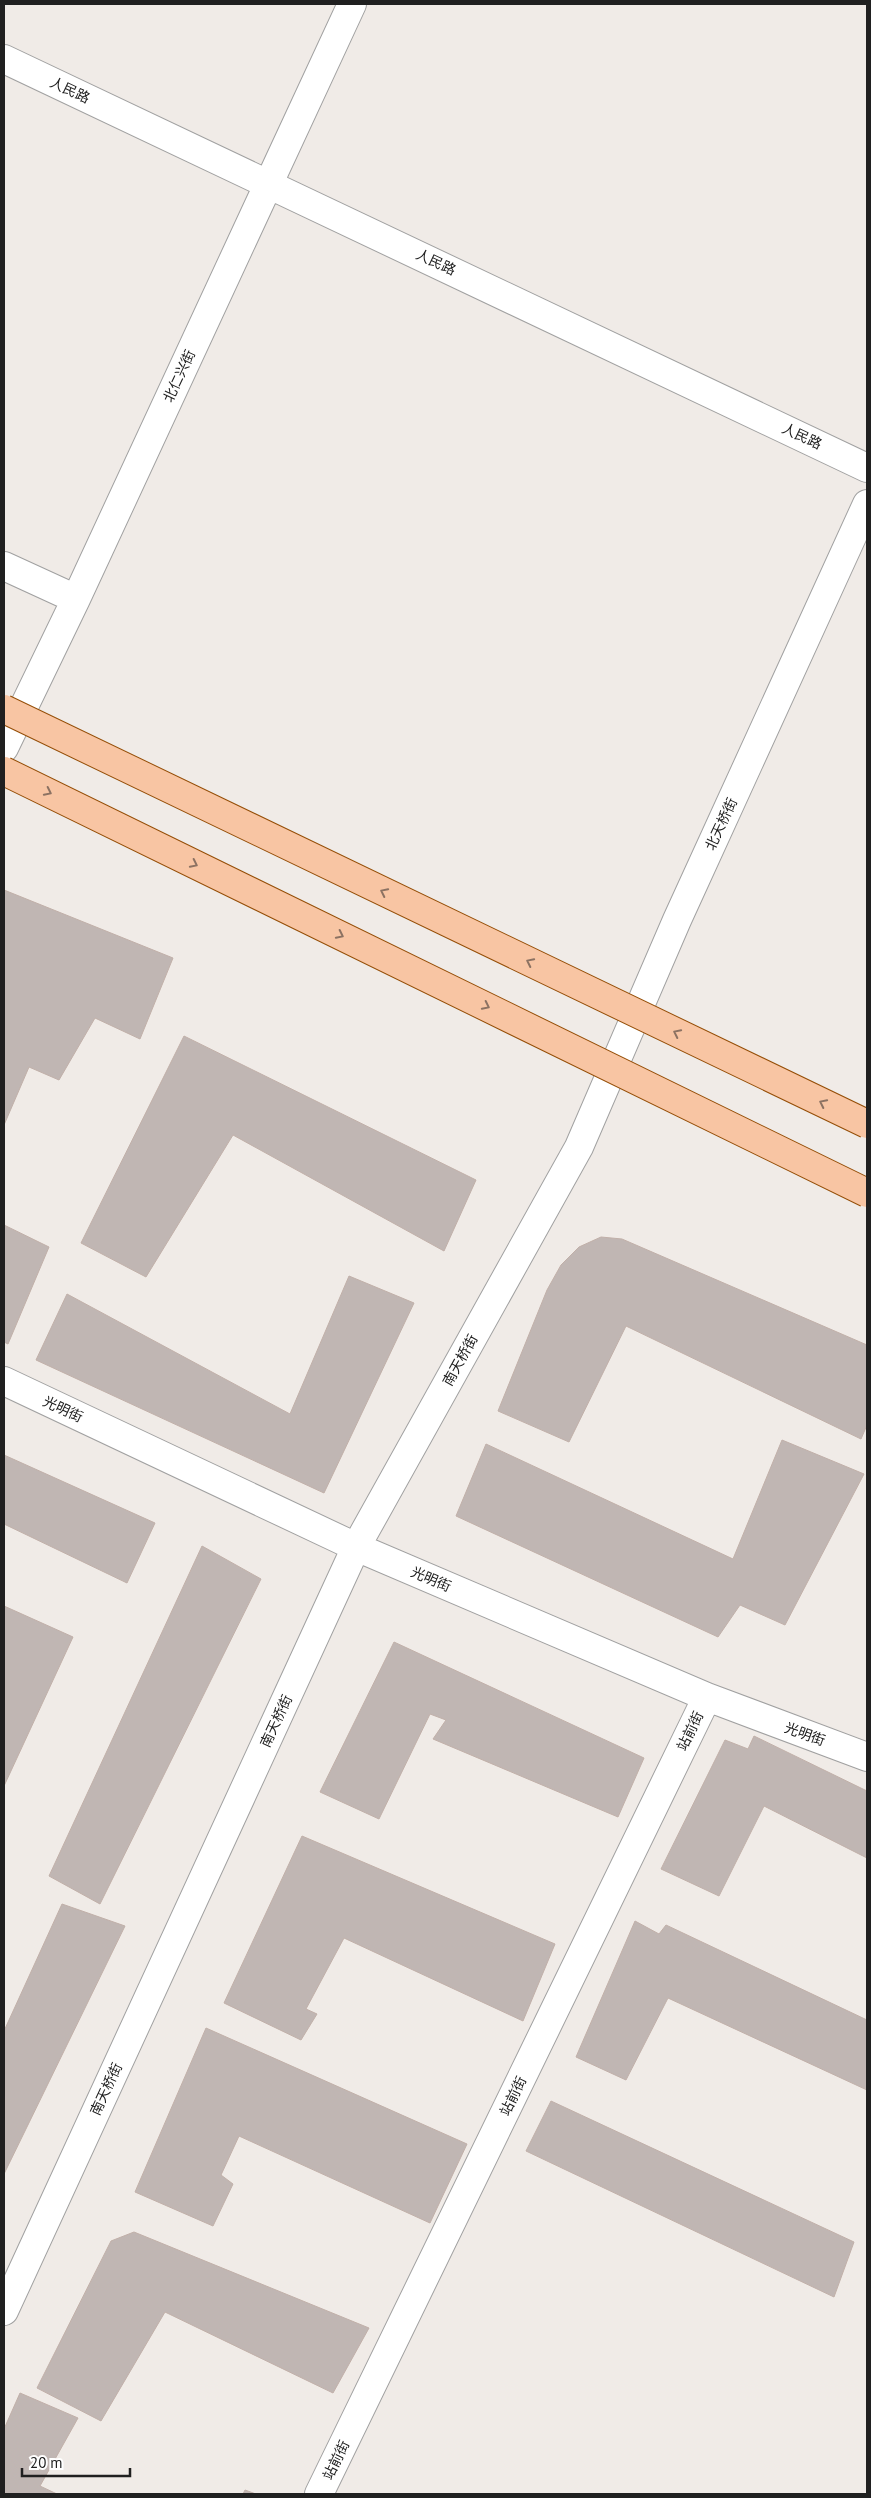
<svg xmlns="http://www.w3.org/2000/svg" width="871" height="2498" font-family="'PT Sans','Noto Sans SC',sans-serif">
<style>
.building{fill:#c0b6b3;stroke:#c1b0a9}
.lines{fill:none;stroke-linecap:round;stroke-linejoin:round}
.minor-casing{stroke:#a1a1a1;stroke-width:30}
.minor{stroke:#fff;stroke-width:28}
.primary-bridge-casing{stroke:#954e07;stroke-width:30;stroke-linecap:butt}
.primary-bridge{stroke:#f8c5a3;stroke-width:28}
.oneway{stroke:#8c7262}
.labels{text-anchor:middle;dominant-baseline:central;stroke-width:4;stroke-linejoin:round;paint-order:stroke}
.street-label{font-size:14px;fill:#202020;stroke:#fff}
</style>
<rect width="100%" height="100%" fill="#f0ebe7"/>
<path class="building" d="M 4,890 L 173,958 L 140,1039 L 95,1018 L 59,1080 L 29,1067 L 4,1125 Z
M 184,1036 L 476,1180 L 444,1251 L 233,1135 L 146,1277 L 81,1243 Z
M 4,1225 L 49,1247 L 8,1344 L 4,1342 Z
M 601,1237 L 622,1239 L 867,1345 L 867,1425 L 861,1439 L 626,1326 L 569,1442 L 498,1411 L 547,1290 L 561,1265 L 579,1247 Z
M 349,1276 L 414,1303 L 324,1493 L 36,1360 L 67,1294 L 290,1414 Z
M 782,1440 L 864,1474 L 785,1625 L 740,1605 L 718,1637 L 456,1516 L 486,1444 L 733,1559 Z
M 4,1455 L 155,1523 L 127,1583 L 4,1524 Z
M 202,1546 L 261,1579 L 100,1904 L 49,1876 Z
M 4,1606 L 73,1637 L 4,1786 Z
M 394,1642 L 644,1758 L 618,1817 L 433,1739 L 446,1720 L 430,1714 L 379,1819 L 320,1792 Z
M 754,1736 L 867,1791 L 867,1858 L 764,1806 L 719,1896 L 661,1869 L 725,1740 L 748,1749 Z
M 302,1836 L 555,1944 L 523,2021 L 344,1938 L 306,2009 L 317,2014 L 301,2040 L 224,2003 Z
M 62,1904 L 125,1926 L 4,2174 L 4,2031 Z
M 635,1921 L 659,1934 L 666,1925 L 867,2020 L 867,2090 L 668,1998 L 626,2080 L 576,2057 Z
M 206,2028 L 467,2144 L 430,2223 L 239,2136 L 221,2175 L 233,2184 L 213,2226 L 135,2192 Z
M 551,2101 L 854,2242 L 834,2297 L 526,2151 Z
M 134,2232 L 369,2328 L 333,2393 L 165,2312 L 101,2421 L 37,2388 L 111,2241 Z
M 20,2393 L 78,2418 L 40,2486 L 57,2494 L 4,2494 L 4,2429 Z
M 245,2490 L 256,2494 L 243,2494 Z"/>
<g class="lines">
<defs>
<path id="minor" d="M 4,59 L 867,468
M 4,566 L 76,599
M 4,748 L 76,599 L 352,4
M 4,1381 L 356,1547 L 707,1697 L 867,1757
M 4,2311 L 356,1547 L 579,1147 L 677,920 L 867,504
M 319,2494 L 707,1697"/>
</defs>
<use href="#minor" class="minor-casing"/>
<use href="#minor" class="minor"/>
<defs>
<path id="primary-bridge" d="M 4,709 L 867,1124
M 4,771 L 867,1193"/>
</defs>
<use href="#primary-bridge" class="primary-bridge-casing"/>
<use href="#primary-bridge" class="primary-bridge"/>
</g>
<defs><path id="oneway-chevron" d="M-2-3.5L2.5 0L-2 3.5" fill="none" stroke-width="1.6" stroke-linecap="round" stroke-linejoin="round" transform="scale(1.25)"/></defs>
<g class="oneway">
<use href="#oneway-chevron" transform="translate(48 792) rotate(26)"/>
<use href="#oneway-chevron" transform="translate(194 864) rotate(26)"/>
<use href="#oneway-chevron" transform="translate(384 892) rotate(-154)"/>
<use href="#oneway-chevron" transform="translate(340 935) rotate(26)"/>
<use href="#oneway-chevron" transform="translate(530 962) rotate(-154)"/>
<use href="#oneway-chevron" transform="translate(486 1006) rotate(26)"/>
<use href="#oneway-chevron" transform="translate(677 1033) rotate(-154)"/>
<use href="#oneway-chevron" transform="translate(823 1103) rotate(-154)"/>
</g>
<g class="labels">
<g class="street-label">
<text transform="translate(70 90) rotate(25)">人民路</text>
<text transform="translate(436 262) rotate(25)">人民路</text>
<text transform="translate(179 376) rotate(-65)">北仁兴街</text>
<text transform="translate(802 436) rotate(25)">人民路</text>
<text transform="translate(721 824) rotate(-65)">北天桥街</text>
<text transform="translate(460 1360) rotate(-61)">南天桥街</text>
<text transform="translate(63 1409) rotate(25)">光明街</text>
<text transform="translate(431 1579) rotate(23)">光明街</text>
<text transform="translate(276 1721) rotate(-65)">南天桥街</text>
<text transform="translate(690 1731) rotate(-64)">站前街</text>
<text transform="translate(805 1734) rotate(20)">光明街</text>
<text transform="translate(106 2089) rotate(-65)">南天桥街</text>
<text transform="translate(513 2096) rotate(-64)">站前街</text>
<text transform="translate(336 2460) rotate(-64)">站前街</text>
</g>
</g>
<rect width="871" height="2498" fill="none" stroke="#202020" stroke-width="10"/>
<path d="M22 2468v8h108v-8" fill="none" stroke="#202020" stroke-width="2.5"/>
<text x="30" y="2468" font-size="15" fill="#202020" stroke="#ffffff" stroke-width="4" paint-order="stroke">20 m</text>
</svg>
